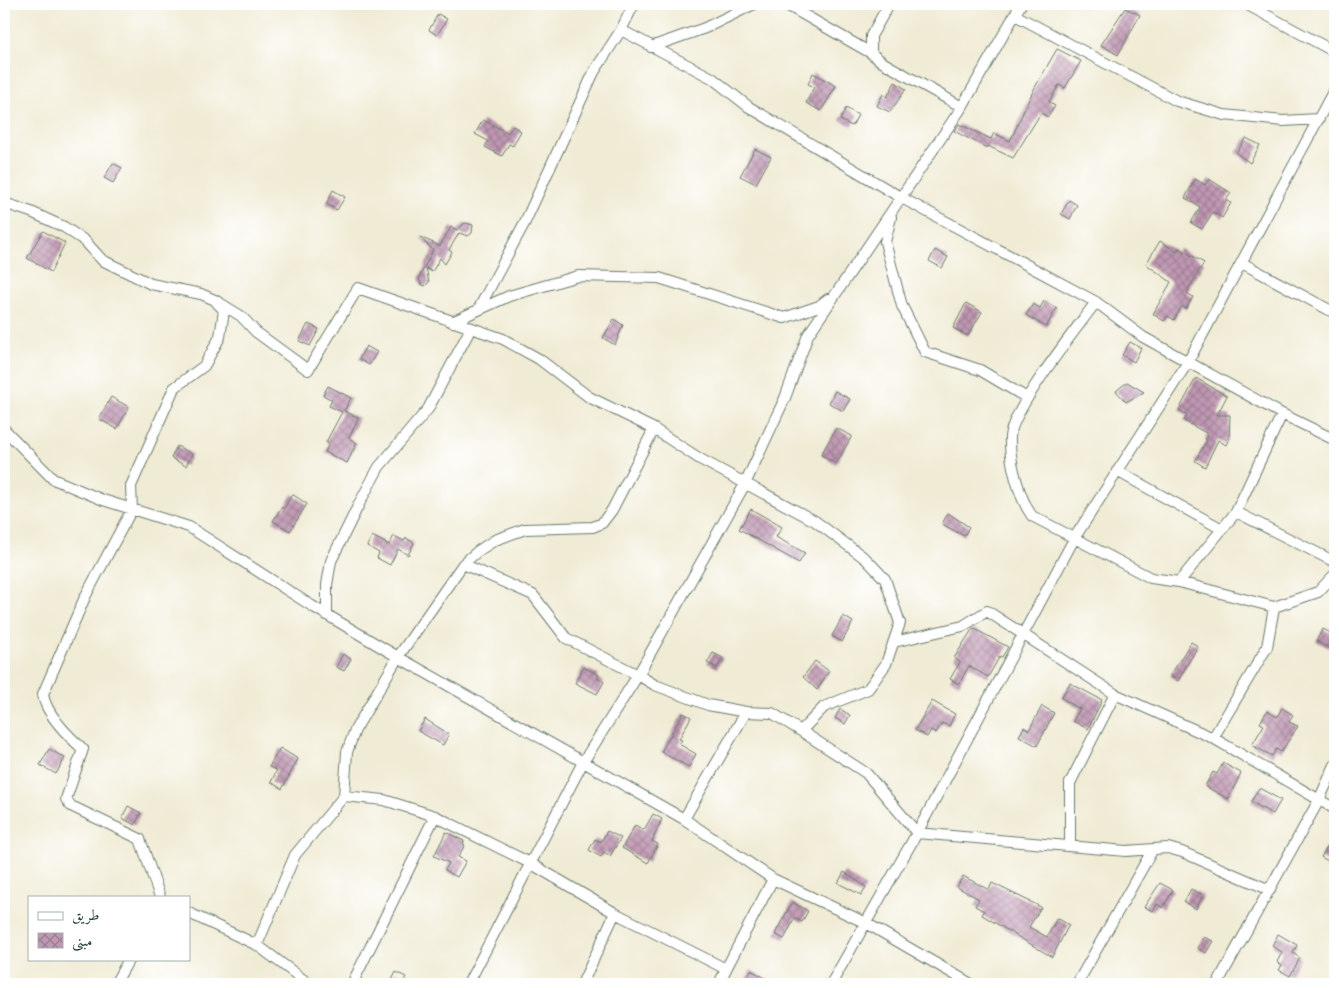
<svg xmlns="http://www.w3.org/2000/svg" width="1339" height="988" font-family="'Gentium Book Plus',Amiri,serif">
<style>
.building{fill:url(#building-cross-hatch)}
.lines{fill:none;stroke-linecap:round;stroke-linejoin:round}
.street-casing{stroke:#687a6c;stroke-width:12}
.street{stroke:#fff;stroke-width:10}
</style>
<defs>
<pattern id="building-cross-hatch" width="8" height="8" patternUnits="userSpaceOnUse" patternTransform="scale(1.25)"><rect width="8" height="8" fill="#c097b2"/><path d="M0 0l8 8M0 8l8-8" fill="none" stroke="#9b7c92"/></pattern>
</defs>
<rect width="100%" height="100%" fill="#fff"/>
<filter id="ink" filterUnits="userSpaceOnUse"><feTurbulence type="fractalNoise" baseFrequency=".02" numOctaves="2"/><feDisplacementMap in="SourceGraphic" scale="10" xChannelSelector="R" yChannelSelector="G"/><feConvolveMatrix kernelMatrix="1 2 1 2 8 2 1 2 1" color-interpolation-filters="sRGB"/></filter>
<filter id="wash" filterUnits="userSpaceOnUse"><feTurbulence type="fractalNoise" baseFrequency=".0096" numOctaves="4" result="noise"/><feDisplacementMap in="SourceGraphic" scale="20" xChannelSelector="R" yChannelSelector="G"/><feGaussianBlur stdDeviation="1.12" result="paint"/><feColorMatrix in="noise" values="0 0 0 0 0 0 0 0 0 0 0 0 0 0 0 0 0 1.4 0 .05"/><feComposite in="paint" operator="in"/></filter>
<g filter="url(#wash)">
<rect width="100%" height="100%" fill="#f0ebd4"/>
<g id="blocks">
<path class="building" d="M 1125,8 L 1140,15 L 1118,55 L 1101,45 Z
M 438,14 L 447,19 L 437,35 L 429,30 Z
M 1057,49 L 1081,61 L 1065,88 L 1059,85 L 1049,102 L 1055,106 L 1048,117 L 1041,113 L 1013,158 L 988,146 L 987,148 L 954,131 L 959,124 L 991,139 L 994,133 L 1010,141 L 1034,89 Z
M 813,73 L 836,86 L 821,111 L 806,103 L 814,87 L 808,84 Z
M 895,82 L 906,89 L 890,112 L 877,106 L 883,94 L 887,97 Z
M 846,108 L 858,115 L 852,126 L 840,120 Z
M 483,120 L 508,133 L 513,126 L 521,131 L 513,146 L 509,144 L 502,156 L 485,147 L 488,141 L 475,134 Z
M 1246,138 L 1260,145 L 1250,163 L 1236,153 Z
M 755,149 L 771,157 L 756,184 L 740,176 Z
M 113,163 L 122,168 L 113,183 L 104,178 Z
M 1195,179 L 1205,185 L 1209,179 L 1231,193 L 1226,200 L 1231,203 L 1222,218 L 1213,212 L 1202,229 L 1191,223 L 1200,207 L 1185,198 Z
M 333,190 L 345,197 L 337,210 L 326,204 Z
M 1069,200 L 1077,205 L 1070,219 L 1061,214 Z
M 465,223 L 473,225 L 472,233 L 468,236 L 459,233 L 449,250 L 452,252 L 445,264 L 440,258 L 432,272 L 426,268 L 429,282 L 425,286 L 421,284 L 419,278 L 433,250 L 420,237 L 440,246 L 451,227 L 457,230 Z
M 43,231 L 65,243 L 51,272 L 27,258 Z
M 1160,241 L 1177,252 L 1179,248 L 1204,263 L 1189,288 L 1187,293 L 1193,297 L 1186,309 L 1182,306 L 1174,320 L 1168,316 L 1164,321 L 1153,314 L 1171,282 L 1146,264 Z
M 935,250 L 948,257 L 942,268 L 929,261 Z
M 1044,301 L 1057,308 L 1046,327 L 1026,315 L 1033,304 L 1040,308 Z
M 966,303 L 982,312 L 968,336 L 953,328 Z
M 614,319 L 623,325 L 615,345 L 603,338 Z
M 308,324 L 319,329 L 310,346 L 299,341 Z
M 1130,342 L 1141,348 L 1134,362 L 1122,355 Z
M 366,346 L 377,352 L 369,365 L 359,359 Z
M 1196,378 L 1227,396 L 1217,415 L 1230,415 L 1229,439 L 1226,445 L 1218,440 L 1205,467 L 1195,461 L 1207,440 L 1205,439 L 1208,434 L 1184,421 L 1187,415 L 1179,410 Z
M 1127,382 L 1144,392 L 1126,402 L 1116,391 Z
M 328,386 L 351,398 L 344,411 L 359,418 L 349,438 L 357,443 L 347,463 L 325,452 L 329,444 L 326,442 L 342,412 L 329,406 L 332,400 L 323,395 Z
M 835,391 L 850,399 L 843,411 L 829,403 Z
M 111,397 L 129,407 L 117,429 L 99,419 Z
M 836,428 L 852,436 L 836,464 L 821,455 Z
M 177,446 L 192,454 L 186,466 L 171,458 Z
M 292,494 L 307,504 L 290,531 L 273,521 L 282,507 L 284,509 Z
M 751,509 L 782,527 L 776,537 L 805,553 L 799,563 L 739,529 Z
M 948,513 L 969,527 L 964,536 L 942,524 Z
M 372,536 L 389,545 L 394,536 L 404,541 L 406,538 L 414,543 L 408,555 L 398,549 L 390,565 L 377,558 L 379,553 L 367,546 Z
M 843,616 L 853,622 L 842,642 L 832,636 Z
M 973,628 L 1008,647 L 1002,657 L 1000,656 L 988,677 L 969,666 L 959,684 L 950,679 L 960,662 L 954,658 Z
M 1323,629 L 1335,635 L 1329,648 L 1316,641 Z
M 1191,642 L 1198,646 L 1178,681 L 1170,676 Z
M 713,653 L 723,658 L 717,668 L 707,663 Z
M 343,654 L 351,659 L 344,671 L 336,667 Z
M 815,661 L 829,671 L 817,690 L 803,677 Z
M 583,667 L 599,675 L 597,678 L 604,682 L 597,694 L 575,683 Z
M 1070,683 L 1102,700 L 1088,729 L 1073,721 L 1080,709 L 1061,698 Z
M 932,701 L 955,714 L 949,726 L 942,723 L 936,733 L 931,730 L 927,737 L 915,730 Z
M 1042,706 L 1054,713 L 1037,746 L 1019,736 L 1024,727 L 1029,730 Z
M 1282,708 L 1293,715 L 1289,722 L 1298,726 L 1281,752 L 1276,749 L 1272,756 L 1252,745 L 1264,725 L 1260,723 L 1267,711 L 1277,717 Z
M 840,709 L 850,715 L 845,724 L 835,718 Z
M 683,713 L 691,717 L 679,739 L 682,740 L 679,744 L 696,754 L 689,767 L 661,752 Z
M 425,719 L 449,734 L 443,745 L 418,731 Z
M 280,748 L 298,759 L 282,789 L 271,782 L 277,770 L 269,767 Z
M 49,749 L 65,758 L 56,774 L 40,765 Z
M 1223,763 L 1241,773 L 1228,799 L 1205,786 L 1213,772 L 1217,774 Z
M 1259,788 L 1281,800 L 1273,814 L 1251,802 Z
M 128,806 L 141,813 L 135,825 L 122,818 Z
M 653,814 L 662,819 L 652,841 L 658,844 L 648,863 L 622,848 L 635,825 L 644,830 Z
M 607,831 L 621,838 L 610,856 L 604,852 L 601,857 L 589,850 L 595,839 L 601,842 Z
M 446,832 L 464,841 L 463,844 L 465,845 L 458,857 L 466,861 L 457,877 L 445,870 L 449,863 L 434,856 Z
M 1327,847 L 1335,851 L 1335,865 L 1321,857 Z
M 844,872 L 866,887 L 861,895 L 838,883 Z
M 963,876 L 989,890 L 992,883 L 1041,907 L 1029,927 L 1047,937 L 1057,918 L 1069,925 L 1052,957 L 982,915 L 984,911 L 975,906 L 979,899 L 957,887 Z
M 1160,883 L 1173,890 L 1163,908 L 1157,904 L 1153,911 L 1144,907 Z
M 1191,889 L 1203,895 L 1196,909 L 1184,902 Z
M 792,902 L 808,911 L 802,922 L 795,918 L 784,939 L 775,934 Z
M 1278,934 L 1297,945 L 1293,953 L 1300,958 L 1290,976 L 1279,970 L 1282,965 L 1277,962 L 1282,952 L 1272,946 Z
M 1204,937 L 1213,941 L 1206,953 L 1198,948 Z
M 751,970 L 776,984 L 743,984 Z
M 396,972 L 406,977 L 402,984 L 390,984 Z"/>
</g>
</g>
<g filter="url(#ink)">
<use href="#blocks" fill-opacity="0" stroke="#687a6c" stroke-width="1"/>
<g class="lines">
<defs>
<path id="street" d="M 634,4 L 621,30 L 712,78 L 749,107 L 900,197 L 1096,302 L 1143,337 L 1282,414 L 1335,440
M 785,4 L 871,53 L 882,62 L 962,107
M 1246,4 L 1335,52
M 1015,15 L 1177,101 L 1224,115 L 1283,121 L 1319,119
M 651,47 L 705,28 L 754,4
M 871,53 L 871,36 L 889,4
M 4,203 L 31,212 L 64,227 L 85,241 L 102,260 L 151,284 L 201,294 L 215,300 L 241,316 L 256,332 L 308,370 L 358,288 L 503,339 L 539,359 L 589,397 L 654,429 L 700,459 L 815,521 L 866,559 L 885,579 L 900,623 L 886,664 L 868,689 L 824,707 L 801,731 L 866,773 L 917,833 L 1126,851 L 1168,848 L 1182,852 L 1270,890
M 891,217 L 885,242 L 902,306 L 925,352 L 980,370 L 1027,398
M 1242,263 L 1335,313
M 1096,302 C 1077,328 1012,409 1010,437 C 1009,460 1019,498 1032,516 L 1151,578 L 1179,582 L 1274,607 L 1318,592 L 1335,574
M 478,310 L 525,222 L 594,72 L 621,30
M 452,322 L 509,296 L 578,276 L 659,278 L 784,318 L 819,306 L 828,299
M 4,429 L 53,479 L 103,500 L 189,527 L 312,606 L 398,657 L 684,819 L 773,879 L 866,923 L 971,984
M 1117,471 L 1222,529
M 1236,512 L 1335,562
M 463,564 L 533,595 L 566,638 L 638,675 L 583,762 L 468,984
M 1179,582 L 1236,512 L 1282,414
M 327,615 L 327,585 L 331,561 L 360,502 L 379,467 L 428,409 L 471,328
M 894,642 L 963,626 L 987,611 L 1115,694 L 1213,738 L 1335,809
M 801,731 L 772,713 L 746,712 L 708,705 L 655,685 L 638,675 L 745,484 L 785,398 L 808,335 L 962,107 L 1021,4
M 1213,738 L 1267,647 L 1274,607
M 344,796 L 347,752 L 355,730 L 398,657 L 463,564 L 478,551 L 495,540 L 525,529 L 593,527 L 602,523 L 612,510 L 654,429
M 684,819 L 746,712
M 1070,846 L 1070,783 L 1115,694
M 160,897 L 140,839 L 71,806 L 66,799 L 83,749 C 69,737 45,713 43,694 L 85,597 L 132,509 L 131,486 L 174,388 L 204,366 L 220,337 L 224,310 L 217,303
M 189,913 L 257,945 L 309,984
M 257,945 L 295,855 L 344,796 L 384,800 L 435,816 L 530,863 L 615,913 L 726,969 L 773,879
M 115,984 L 129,959
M 352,984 L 435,816
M 582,984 L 615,913
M 719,984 L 726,969
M 831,984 L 917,833 L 1075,537 L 1188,362 L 1335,88
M 1077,984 L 1153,849
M 1217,984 L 1319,800 L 1335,765"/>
</defs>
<use href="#street" class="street-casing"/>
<use href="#street" class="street"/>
</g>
</g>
<rect width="1339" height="988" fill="none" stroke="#fff" stroke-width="20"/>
<rect x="28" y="896" width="162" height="65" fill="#ffffff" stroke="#a5b1ae"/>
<rect x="38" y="912" width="25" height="8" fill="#ffffff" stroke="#a5b1ae"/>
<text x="72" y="920" font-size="15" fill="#1f3d34">طريق</text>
<rect x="38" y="933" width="25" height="15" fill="url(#building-cross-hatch)" stroke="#a5b1ae"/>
<text x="72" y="946" font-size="15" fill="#1f3d34">مبنى</text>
</svg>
